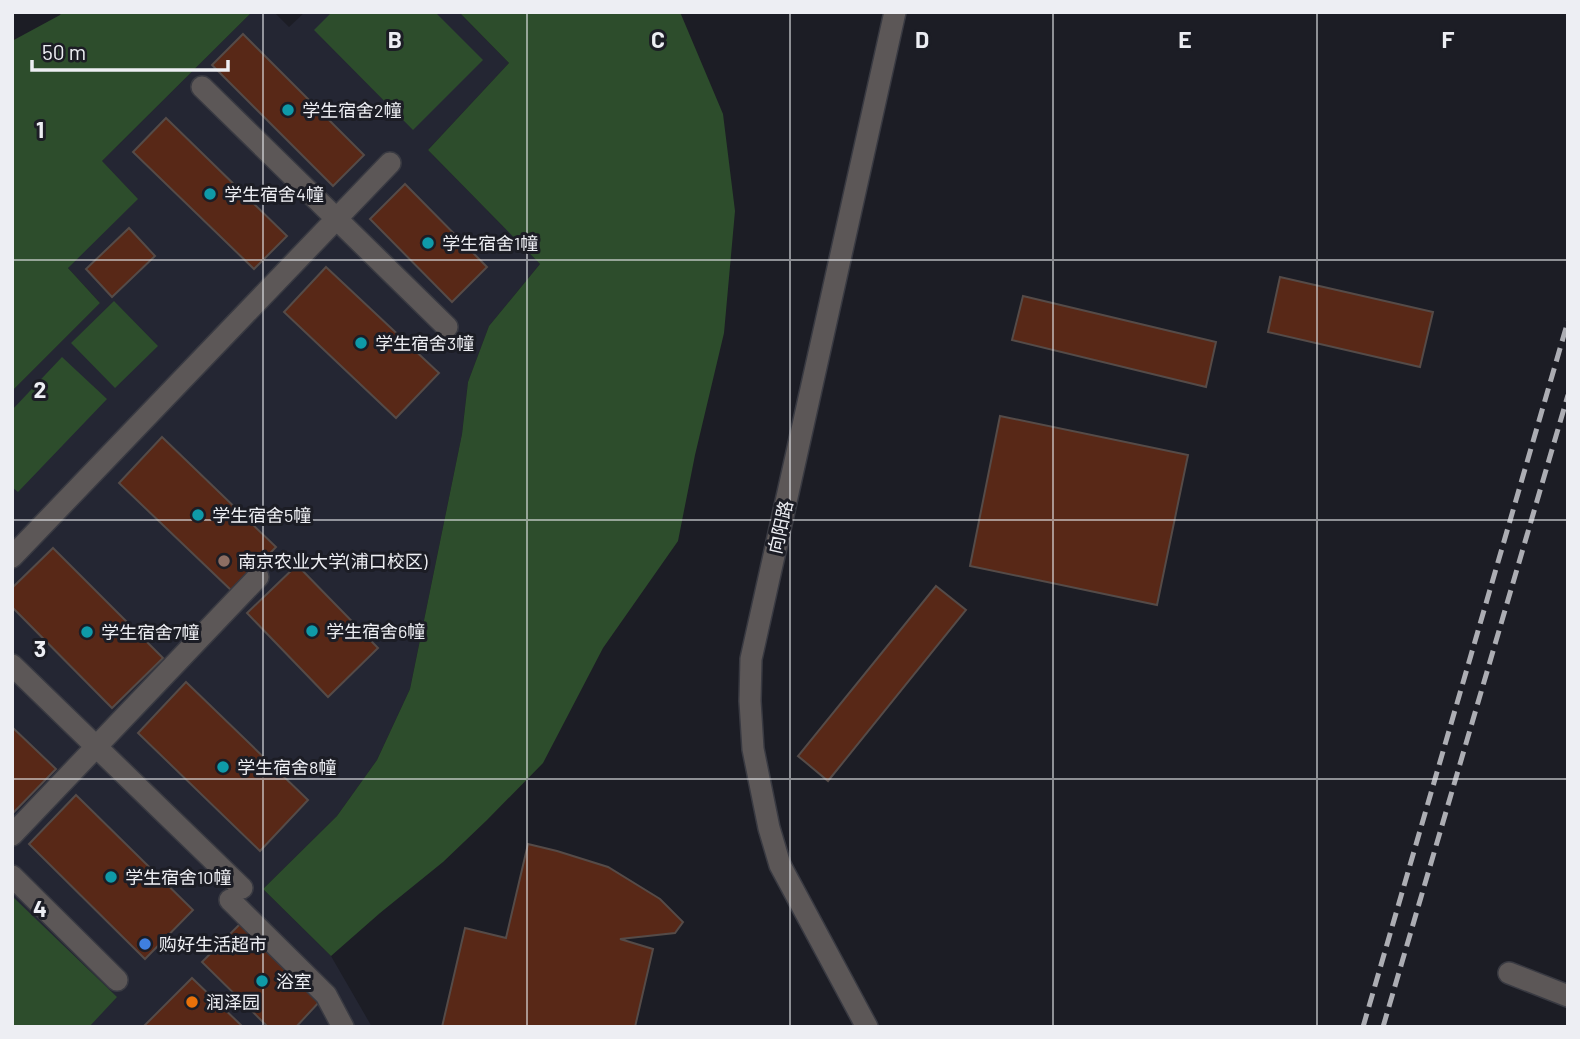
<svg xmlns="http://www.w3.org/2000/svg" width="1580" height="1039" font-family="Barlow,'Noto Sans SC',sans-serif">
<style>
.built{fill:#242633}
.green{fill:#2d4d2c}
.building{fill:#582817;stroke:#554b48;stroke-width:2}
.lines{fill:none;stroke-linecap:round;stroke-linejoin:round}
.minor-casing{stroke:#393a42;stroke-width:24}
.minor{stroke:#5c5757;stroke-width:21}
.rail{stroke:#acadb3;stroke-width:5;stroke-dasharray:14 7;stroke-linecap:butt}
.grid{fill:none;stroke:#edeef3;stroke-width:2;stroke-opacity:0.55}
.culture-dot{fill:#0f9aa8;stroke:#1c1d25;stroke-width:2.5}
.education-dot{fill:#8d6e63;stroke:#1c1d25;stroke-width:2.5}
.shop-dot{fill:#3f7fe0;stroke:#1c1d25;stroke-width:2.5}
.food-dot{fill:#e8710a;stroke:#1c1d25;stroke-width:2.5}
.labels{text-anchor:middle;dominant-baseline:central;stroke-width:6;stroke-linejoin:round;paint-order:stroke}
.poi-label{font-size:18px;fill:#edeef3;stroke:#1c1d25;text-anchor:start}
.street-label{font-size:18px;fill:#edeef3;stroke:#1c1d25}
.grid-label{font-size:23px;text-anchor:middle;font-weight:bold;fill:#edeef3;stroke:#1c1d25;stroke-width:6;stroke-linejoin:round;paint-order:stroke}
</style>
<rect width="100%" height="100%" fill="#1c1d25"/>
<path class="built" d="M 252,12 L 274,12 L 289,27 L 305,12 L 459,12 L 509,63 L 428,150 L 540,264 L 489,326 L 468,382 L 462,434 L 410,689 L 377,760 L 337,816 L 263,889 L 331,956 L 372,1027 L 12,1027 L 12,391 L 100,303 L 68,268 L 102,161 Z"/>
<path class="green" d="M 62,12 L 252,12 L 102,161 L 138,199 L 68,268 L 100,303 L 12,391 L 12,41 L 60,15 Z
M 332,12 L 435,12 L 483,60 L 413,130 L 314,30 Z
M 459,12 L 680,12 L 723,114 L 735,211 L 724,333 L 695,455 L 678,541 L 603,648 L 543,763 L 487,820 L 443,862 L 380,913 L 331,956 L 263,889 L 337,816 L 377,760 L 410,689 L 462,434 L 468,382 L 489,326 L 540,264 L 428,150 L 509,63 Z
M 114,301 L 158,346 L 115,388 L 71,343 Z
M 62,357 L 107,399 L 18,492 L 12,487 L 12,410 Z
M 12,896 L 117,997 L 89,1027 L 12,1027 Z"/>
<path class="building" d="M 243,34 L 364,155 L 333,186 L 212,65 Z
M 166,118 L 287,236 L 254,269 L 133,152 Z
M 405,184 L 487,267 L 452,302 L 370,219 Z
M 129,228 L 155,256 L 112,297 L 86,269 Z
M 326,267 L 439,373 L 396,418 L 284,312 Z
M 1280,277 L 1433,312 L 1420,367 L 1268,332 Z
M 1023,296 L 1216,342 L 1206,387 L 1012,340 Z
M 1000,416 L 1188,455 L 1157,605 L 970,566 Z
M 162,437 L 276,547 L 233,592 L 119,483 Z
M 53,548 L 163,658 L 112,708 L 12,607 L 12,588 Z
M 297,565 L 378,648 L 328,697 L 247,613 Z
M 936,586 L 966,610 L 828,781 L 798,756 Z
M 186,682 L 308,800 L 260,851 L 138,733 Z
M 12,727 L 56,769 L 12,814 Z
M 76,795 L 193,910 L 145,959 L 29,844 Z
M 528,844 L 557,851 L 608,867 L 660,899 L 683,922 L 675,933 L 620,939 L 653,949 L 635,1027 L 442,1027 L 465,928 L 506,938 Z
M 242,922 L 321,1000 L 296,1027 L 268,1027 L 202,962 Z
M 192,978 L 243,1027 L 143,1027 Z"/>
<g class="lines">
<defs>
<path id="minor" d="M 202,87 L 447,327
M 12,557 L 390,163
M 12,665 L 242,888
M 12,835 L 258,577
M 12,876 L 117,980
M 230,900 L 326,995 L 343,1027
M 1509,973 L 1568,996
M 867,1027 L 780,865 L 769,828 L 753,749 L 750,701 L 751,659 L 895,12"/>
</defs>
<use href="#minor" class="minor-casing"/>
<use href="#minor" class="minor"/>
<path class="rail" d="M 1363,1027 L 1568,321
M 1383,1027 L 1568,395"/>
</g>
<path class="grid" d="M 263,12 L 263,1027M 527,12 L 527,1027M 790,12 L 790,1027M 1053,12 L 1053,1027M 1317,12 L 1317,1027M 12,260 L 1568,260M 12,520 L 1568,520M 12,779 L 1568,779"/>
<g class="culture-dot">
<circle cx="288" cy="110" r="7"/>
<circle cx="210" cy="194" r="7"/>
<circle cx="428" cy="243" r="7"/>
<circle cx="361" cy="343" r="7"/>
<circle cx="198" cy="515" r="7"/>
<circle cx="312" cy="631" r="7"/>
<circle cx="87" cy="632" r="7"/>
<circle cx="223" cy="767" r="7"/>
<circle cx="111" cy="877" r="7"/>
<circle cx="262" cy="981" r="7"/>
</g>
<circle class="education-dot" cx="224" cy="561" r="7"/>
<circle class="shop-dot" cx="145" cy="944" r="7"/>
<circle class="food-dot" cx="192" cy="1002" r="7"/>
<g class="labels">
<g class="poi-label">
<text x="302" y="110">学生宿舍2幢</text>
<text x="224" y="194">学生宿舍4幢</text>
<text x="442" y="243">学生宿舍1幢</text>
<text x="375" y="343">学生宿舍3幢</text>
<text x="212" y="515">学生宿舍5幢</text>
<text x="238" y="561">南京农业大学(浦口校区)</text>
<text x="326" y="631">学生宿舍6幢</text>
<text x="101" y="632">学生宿舍7幢</text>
<text x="237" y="767">学生宿舍8幢</text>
<text x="125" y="877">学生宿舍10幢</text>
<text x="159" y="944">购好生活超市</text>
<text x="276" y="981">浴室</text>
<text x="206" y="1002">润泽园</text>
</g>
<g class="street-label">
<text transform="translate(780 527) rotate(-77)">向阳路</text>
</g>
</g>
<g class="grid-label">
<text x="395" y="48">B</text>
<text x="658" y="48">C</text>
<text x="922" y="48">D</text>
<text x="1185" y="48">E</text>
<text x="1448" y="48">F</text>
<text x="40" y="138">1</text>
<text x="40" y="398">2</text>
<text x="40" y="657">3</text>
<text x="40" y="917">4</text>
</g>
<rect width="1580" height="1039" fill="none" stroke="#edeef3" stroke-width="28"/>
<path d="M32 60v10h196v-10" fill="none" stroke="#edeef3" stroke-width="3.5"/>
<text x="42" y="60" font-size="21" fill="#edeef3" stroke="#1c1d25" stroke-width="5" paint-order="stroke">50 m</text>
</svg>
